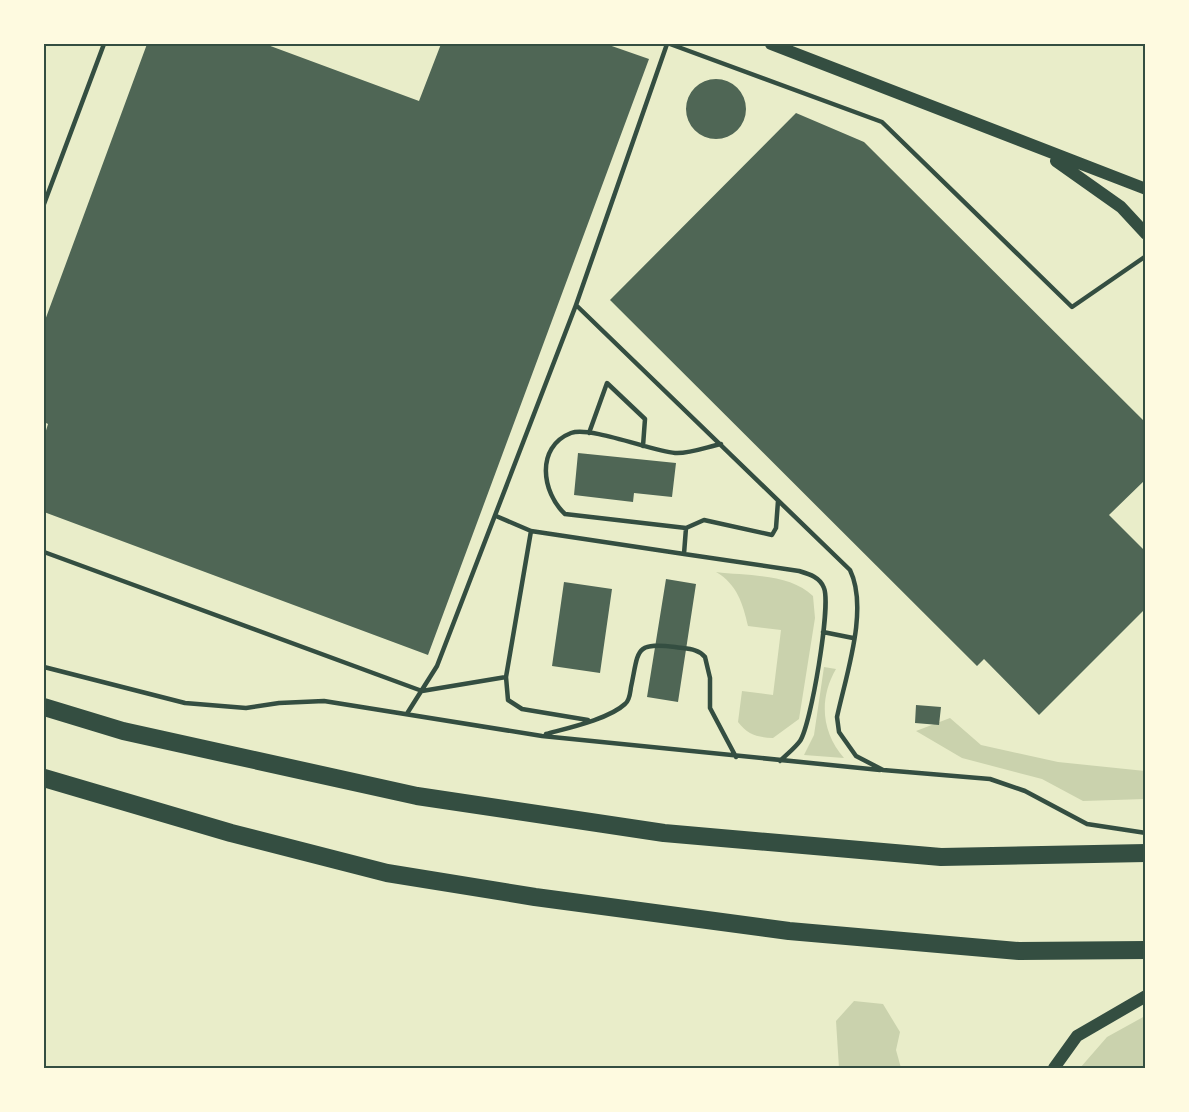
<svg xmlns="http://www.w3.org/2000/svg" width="1189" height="1112" font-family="'Open Sans',sans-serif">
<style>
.green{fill:#cad2ad}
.building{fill:#4f6655}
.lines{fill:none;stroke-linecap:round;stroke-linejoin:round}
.service{stroke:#344e41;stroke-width:4.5}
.secondary{stroke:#344e41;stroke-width:12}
.motorway{stroke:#344e41;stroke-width:18}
.neatline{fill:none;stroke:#344e41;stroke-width:2}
</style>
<rect width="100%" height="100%" fill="#e9edc9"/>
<path class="green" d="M 716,572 C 747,576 790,573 813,596 L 815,618 L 799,719 L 773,738 C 757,737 748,735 738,722 L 742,691 L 773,695 L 781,630 L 748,626 C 743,604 737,584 716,572 Z
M 824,667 L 836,669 C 819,698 821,732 844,758 L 804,755 L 814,735 Z
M 950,718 L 981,745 L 1058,762 L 1145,771 L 1145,799 L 1083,801 L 1042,779 L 962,758 L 916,731 Z
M 854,1001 L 883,1004 L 900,1032 L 896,1050 L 901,1068 L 839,1068 L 836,1021 Z
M 1145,1016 L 1145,1068 L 1080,1068 L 1107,1037 Z"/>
<path class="building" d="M 147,44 L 265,44 L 419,101 L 441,44 L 606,44 L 649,59 L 428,655 L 44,512 L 44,437 L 48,424 L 44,422 L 44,323 Z
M686 109a30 30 0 1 1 60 0a30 30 0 1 1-60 0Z
M 796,113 L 864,142 L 1146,423 L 1146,479 L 1109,515 L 1146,552 L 1146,608 L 1039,715 L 984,659 L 977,666 L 610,300 Z
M 578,453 L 676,463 L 672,497 L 634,493 L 633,502 L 574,495 Z
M 666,579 L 696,584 L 678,702 L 647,697 Z
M 564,582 L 612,589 L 600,673 L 552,666 Z
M 916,705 L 941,707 L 939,725 L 915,723 Z"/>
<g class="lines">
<path class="service" d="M 670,44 L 882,122 L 1072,307 L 1146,256
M 44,204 L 104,44
M 576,305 L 667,44
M 589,433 L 607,383 L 645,419 L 643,446
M 721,444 C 707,447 689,454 675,453 C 652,451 590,426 571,433 C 535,447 542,493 565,514 L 686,528 L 704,520 L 772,535 L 776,528 L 778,501
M 496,516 L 531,531
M 686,528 L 684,554 L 799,571 C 809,574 820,577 824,588 C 831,606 811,725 800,741 C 795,748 786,755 780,761
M 44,552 L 422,691 L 506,677 L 531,531 L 684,554
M 823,632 L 853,638
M 44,667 L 185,703 L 246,708 L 279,703 L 324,701 L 542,736 L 880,770
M 506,677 L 508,700 L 522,709 L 588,720
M 408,712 L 437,666 L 576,305 L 850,570 C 869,609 846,675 837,717 L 839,732 L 856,756 L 883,770 L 990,779 L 1025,791 L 1087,824 L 1146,833
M 546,734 C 568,728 609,719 625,704 C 630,700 630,693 631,687 C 639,650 634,642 675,647 C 686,649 698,648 705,657 L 710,678 L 710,708 L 736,757"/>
<path class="secondary" d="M 771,44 L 1146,189
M 1056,161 L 1121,207 L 1146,234
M 1054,1068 L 1077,1036 L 1146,996"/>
<path class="motorway" d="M 44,707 L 123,731 L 417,796 L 664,833 L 941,857 L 1146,853
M 44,778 L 231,833 L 387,873 L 535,897 L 789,931 L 1019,951 L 1146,950"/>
</g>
<rect width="1189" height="1112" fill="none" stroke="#fefae0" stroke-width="90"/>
<rect x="45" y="45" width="1099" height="1022" class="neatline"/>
</svg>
